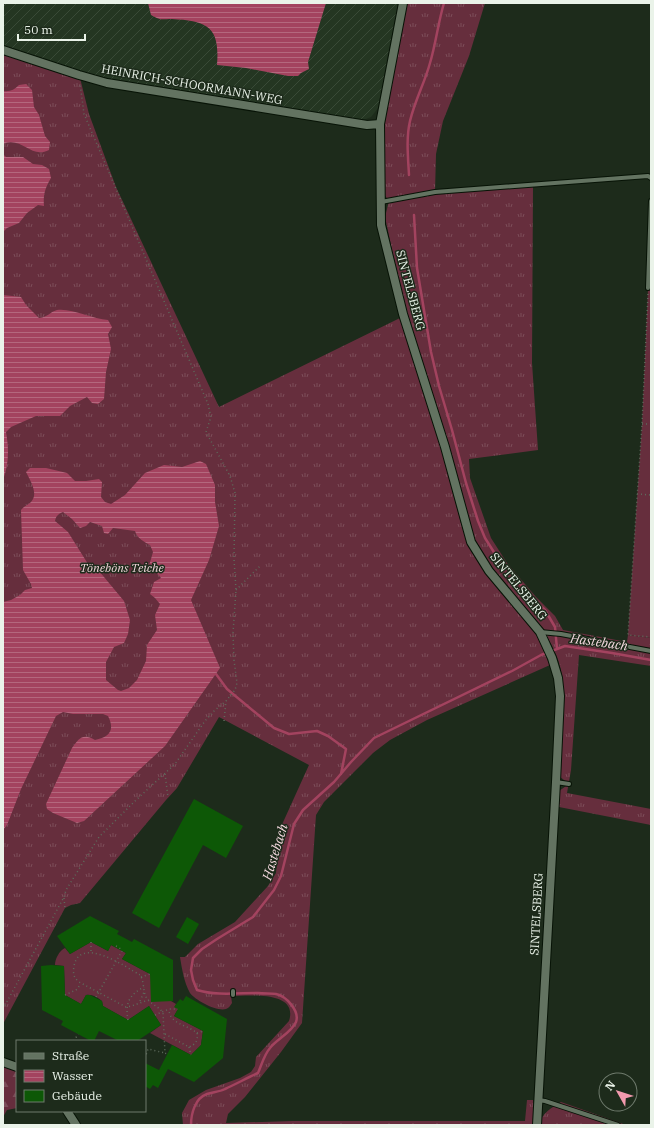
<svg xmlns="http://www.w3.org/2000/svg" width="654" height="1128" font-family="'IBM Plex Serif',serif">
<style>
.industrial{fill:url(#industrial-furrows)}
.grass{fill:url(#grass-tufts)}
.forest{fill:url(#forest-firs)}
.garden{fill:#662e3d}
.water{fill:url(#water-rules);fill-rule:evenodd}
.lines{fill:none;stroke-linecap:round;stroke-linejoin:round}
.stream{stroke:#a3435f;stroke-width:2.5}
.building{fill:#0d5806}
.lane-casing{stroke:#071306;stroke-width:6}
.street-casing{stroke:#071306;stroke-width:10}
.path{stroke:#5e6b5c;stroke-width:1.5;stroke-dasharray:1 3;stroke-linecap:butt}
.lane{stroke:#637361;stroke-width:4}
.street{stroke:#637361;stroke-width:8}
.labels{text-anchor:middle;dominant-baseline:central;stroke-width:3;stroke-linejoin:round;paint-order:stroke}
.street-label{font-size:12px;fill:#eaf3e9;stroke:#1d2b1b}
.park-label{font-size:12px;font-style:italic;fill:#efd3d8;stroke:#1d2b1b}
.water-label{font-size:13px;font-style:italic;fill:#f8dce2;stroke:#1d2b1b}
</style>
<defs>
<pattern id="industrial-furrows" width="10" height="10" patternUnits="userSpaceOnUse"><rect width="10" height="10" fill="#243622"/><path d="M-1 1l2-2M0 10L10 0M9 11l2-2" fill="none" stroke="#394a37"/></pattern>
<pattern id="grass-tufts" width="24" height="20" patternUnits="userSpaceOnUse"><rect width="24" height="20" fill="#662e3d"/><path d="M3 7l-1-3M5 7V3M7 7l1-3M15 17l-1-3M17 17v-4M19 17l1-3" fill="none" stroke="#7c4d59"/></pattern>
<pattern id="forest-firs" width="22" height="20" patternUnits="userSpaceOnUse"><rect width="22" height="20" fill="#662e3d"/><path d="M5 1l3.5 6h-7zM16 11l3.5 6h-7z" fill="#7c4d59"/></pattern>
<pattern id="water-rules" width="6" height="5" patternUnits="userSpaceOnUse"><rect width="6" height="5" fill="#a3435f"/><path d="M0 2.5h6" fill="none" stroke="#b4687e"/></pattern>
</defs>
<rect width="100%" height="100%" fill="#1d2b1b"/>
<path class="industrial" d="M 3,3 L 398,3 L 378,108 L 371,117 L 363,120 L 271,107 L 109,80 L 70,69 L 3,47 Z"/>
<path class="grass" d="M 403,3 L 485,3 L 469,56 L 443,121 L 436,154 L 435,192 L 533,185 L 532,363 L 538,450 L 469,459 L 470,478 L 491,538 L 507,563 L 536,597 L 555,616 L 563,630 L 627,642 L 628,635 L 651,638 L 651,666 L 579,655 L 571,770 L 567,793 L 651,809 L 651,825 L 559,807 L 559,791 L 569,784 L 559,776 C 560,755 561,733 562,712 C 562,700 564,687 562,675 C 555,632 517,602 492,569 C 482,556 475,541 469,526 L 400,287 L 385,217 L 389,201 L 383,193 L 385,122 Z
M 3,53 L 80,78 L 89,114 L 116,187 L 219,407 L 400,318 L 439,441 L 462,527 L 468,543 L 486,572 L 533,629 C 540,640 544,653 550,665 L 427,720 L 390,740 L 373,753 L 324,802 L 316,815 L 302,1023 L 281,1052 L 245,1097 L 228,1114 L 226,1123 L 293,1121 L 525,1121 L 527,1100 L 533,1100 L 536,1125 L 183,1125 L 182,1113 L 189,1100 L 206,1090 L 240,1078 L 251,1072 L 255,1066 L 256,1057 L 289,1021 C 299,990 248,996 231,996 L 232,1003 C 230,1006 229,1008 226,1009 C 217,1012 195,1000 190,993 C 184,982 182,969 180,957 L 185,957 L 198,944 L 235,922 L 268,886 L 276,873 L 280,829 L 309,765 L 219,717 L 177,788 L 166,800 L 80,903 L 71,905 L 65,908 L 3,1024 Z
M 561,1102 L 626,1125 L 539,1125 C 542,1113 551,1108 561,1102 Z"/>
<path class="forest" d="M 3,1062 L 17,1067 L 17,1108 L 7,1110 L 3,1117 Z"/>
<path class="garden" d="M 650,244 L 651,244 L 651,638 L 628,635 L 642,424 Z
M 91,942 L 108,951 L 111,945 L 126,953 L 122,959 L 150,974 L 171,1001 L 176,1004 L 175,1007 L 178,1009 L 174,1016 L 203,1031 L 201,1045 L 191,1055 L 150,1033 L 161,1025 L 149,1006 L 128,1020 L 103,1006 L 102,1001 C 97,997 92,994 86,995 L 81,1004 L 65,995 L 64,966 L 55,965 C 55,959 59,951 65,948 L 70,954 Z"/>
<path class="water" d="M 148,3 L 326,3 L 308,62 L 309,69 L 301,73 L 298,76 L 288,76 L 246,68 L 217,65 C 220,27 208,21 172,19 C 161,19 162,21 151,15 Z
M 26,84 L 32,90 L 34,107 L 39,115 L 45,136 L 50,142 L 49,150 C 31,159 24,138 5,143 L 3,145 L 3,91 C 10,92 14,90 19,85 Z
M 3,154 L 6,157 L 23,157 L 33,164 L 42,165 L 49,169 L 51,178 C 45,188 43,195 44,206 L 38,205 L 27,213 L 19,223 L 7,228 L 3,232 Z
M 3,295 L 21,297 L 26,305 L 39,318 C 49,317 49,312 57,310 C 72,308 92,319 108,320 L 112,327 L 108,334 L 111,349 L 106,372 L 104,399 L 98,404 L 92,403 L 87,397 L 70,406 L 60,416 L 36,416 L 11,427 L 6,432 C 9,449 9,464 3,480 Z
M 200,461 L 206,464 L 215,485 L 215,502 L 219,526 L 209,560 L 191,600 L 220,668 L 165,746 L 84,821 L 77,823 L 53,813 L 47,809 L 46,804 L 72,748 C 79,738 83,733 95,740 C 110,737 115,730 108,716 L 103,714 L 73,714 L 63,712 L 56,716 L 21,789 L 7,825 L 3,830 L 3,602 L 11,600 L 20,595 L 25,590 L 32,588 L 31,584 L 23,570 L 21,510 C 24,506 28,505 31,502 C 39,494 30,480 26,472 L 30,468 L 46,468 L 67,473 L 75,481 L 86,481 L 99,479 L 102,482 L 101,497 L 105,502 L 111,504 L 125,495 L 145,473 L 164,465 L 182,467 ZM 63,512 L 72,519 L 80,528 L 86,526 L 90,522 L 102,526 L 104,533 L 108,534 L 113,528 L 135,531 C 137,538 144,542 150,545 L 153,552 L 149,566 C 153,570 158,573 161,578 L 154,582 L 150,594 L 155,598 L 160,604 L 155,615 L 157,630 L 147,645 L 146,661 L 137,680 L 129,688 L 121,691 L 118,690 L 106,680 L 106,662 L 114,647 L 124,643 L 128,634 L 130,620 L 124,601 L 99,571 L 88,564 L 68,532 L 55,521 C 56,516 58,514 63,512 Z"/>
<g class="lines">
<path class="stream" d="M 409,175 C 408,157 406,138 410,121 C 415,100 425,82 430,63 C 436,43 438,23 444,3
M 414,215 L 417,268 L 431,352 L 439,386 L 452,430 L 466,483 L 478,521 L 485,538 L 497,557 L 533,599 L 545,610 L 555,627 L 557,649
M 216,674 L 227,689 L 274,728 L 289,734 L 317,731 L 328,736 L 346,749 L 341,774
M 191,1125 C 191,1114 195,1098 207,1094 C 213,1092 219,1092 225,1089 C 236,1084 247,1078 258,1073 C 262,1064 264,1055 270,1048 C 277,1039 291,1033 296,1022 C 300,1011 286,996 276,994 C 271,993 264,994 258,993 C 238,993 216,996 197,990 L 193,980 L 191,970 L 193,958 L 202,949 L 217,939 L 253,917 L 274,890 L 281,876 L 294,824 L 303,810 L 334,782 L 351,762 L 374,738 L 512,671 L 541,655 L 565,646 L 612,653 L 651,660"/>
</g>
<path class="building" d="M 194,799 L 243,826 L 226,858 L 203,845 L 159,928 L 132,913 Z
M 90,916 L 119,931 L 117,934 L 132,942 L 134,939 L 173,960 L 173,1001 L 151,1002 L 150,974 L 122,959 L 126,953 L 111,945 L 108,951 L 91,942 L 70,954 L 57,936 Z
M 187,917 L 199,924 L 188,944 L 176,937 Z
M 51,965 L 64,966 L 65,995 L 81,1004 L 86,995 L 90,995 L 102,1001 L 103,1006 L 128,1020 L 149,1006 L 161,1025 L 137,1041 L 119,1041 L 99,1031 L 94,1041 L 91,1041 L 61,1025 L 63,1021 L 42,1010 L 41,966 Z
M 186,996 L 227,1019 L 223,1058 L 194,1082 L 168,1069 L 158,1088 L 153,1085 L 150,1089 L 145,1086 L 145,1063 L 159,1070 L 172,1045 L 191,1055 L 201,1045 L 203,1031 L 174,1016 L 178,1009 L 174,1007 L 180,999 L 183,1001 Z"/>
<g class="lines">
<defs>
<path id="lane" d="M 381,202 L 435,192 L 648,176 L 651,178
M 648,288 L 651,201
M 540,632 L 561,634 L 651,651
M 556,782 L 569,784
M 233,991 L 233,995
M 538,1100 L 545,1101 L 618,1125"/>
<path id="street" d="M 403,3 L 380,124 L 381,225 L 403,314 L 445,447 L 471,542 L 489,571 L 540,632 L 552,658 L 558,678 L 560,696 L 556,782 L 537,1125
M 3,50 L 79,75 L 107,83 L 367,125 L 380,124
M 3,1062 L 17,1067
M 67,1111 L 76,1125"/>
</defs>
<use href="#lane" class="lane-casing"/>
<use href="#street" class="street-casing"/>
<path class="path" d="M 648,294 L 642,424 L 628,635 L 651,637
M 642,424 L 651,424
M 637,494 L 651,495
M 236,590 L 260,566
M 224,721 L 226,701
M 165,774 L 168,797
M 64,898 L 65,908
M 91,942 L 91,952
M 116,946 L 121,949
M 141,977 L 150,974
M 65,995 L 76,990 L 81,984
M 96,997 L 122,951
M 149,1000 C 141,1002 134,1006 126,1007 L 79,982 C 73,977 73,973 74,966 C 80,935 126,967 140,975 C 145,982 142,993 148,1000 C 153,1005 159,1007 163,1013 L 165,1053 L 167,1054
M 140,1001 L 144,992
M 3,1009 L 64,897 L 66,890 L 99,837 L 136,800 L 175,764 L 205,721 L 214,711 L 226,701 L 235,690 L 237,683 L 234,660 L 233,633 L 236,590 L 234,559 L 235,493 L 230,476 L 206,432 L 211,417 L 208,404 L 84,114 L 80,83
M 155,1015 L 169,1009 L 178,1009
M 128,1020 C 125,1003 129,995 144,987
M 197,1033 L 203,1031
M 165,1034 L 189,1047 C 196,1044 198,1041 197,1033 C 188,1025 169,1024 169,1009
M 74,1041 L 78,1034
M 189,1047 L 191,1055
M 145,1058 L 148,1049 L 165,1053"/>
<use href="#lane" class="lane"/>
<use href="#street" class="street"/>
</g>
<g class="labels">
<g class="street-label">
<text transform="translate(192 84) rotate(10)">HEINRICH-SCHOORMANN-WEG</text>
<text transform="translate(411 290) rotate(75)">SINTELSBERG</text>
<text transform="translate(519 586) rotate(51)">SINTELSBERG</text>
<text transform="translate(536 914) rotate(-87)">SINTELSBERG</text>
</g>
<g class="park-label">
<text x="122" y="567">Töneböns Teiche</text>
</g>
<g class="water-label">
<text transform="translate(599 642) rotate(8)">Hastebach</text>
<text transform="translate(275 852) rotate(-73)">Hastebach</text>
</g>
</g>
<rect width="654" height="1128" fill="none" stroke="#eaf3e9" stroke-width="8"/>
<rect x="16" y="1040" width="130" height="72" fill="#1d2b1b" stroke="#6f7b6d"/>
<rect x="24" y="1053" width="20" height="6" fill="#637361" stroke="#6f7b6d"/>
<text x="52" y="1060" font-size="12" fill="#eaf3e9">Straße</text>
<rect x="24" y="1070" width="20" height="12" fill="url(#water-rules)" stroke="#6f7b6d"/>
<text x="52" y="1080" font-size="12" fill="#eaf3e9">Wasser</text>
<rect x="24" y="1090" width="20" height="12" fill="#0d5806" stroke="#6f7b6d"/>
<text x="52" y="1100" font-size="12" fill="#eaf3e9">Gebäude</text>
<g transform="translate(618 1092) rotate(309)"><circle r="19" fill="#1d2b1b" stroke="#6f7b6d"/>
<path d="M0-3L7 15L0 10L-7 15Z" fill="#f29aae"/>
<text y="-6" font-size="11" font-weight="bold" text-anchor="middle" fill="#eaf3e9">N</text>
</g>
<path d="M18 34v6h67v-6" fill="none" stroke="#eaf3e9" stroke-width="2"/>
<text x="24" y="34" font-size="12" fill="#eaf3e9" stroke="#1d2b1b" stroke-width="3" paint-order="stroke">50 m</text>
</svg>
